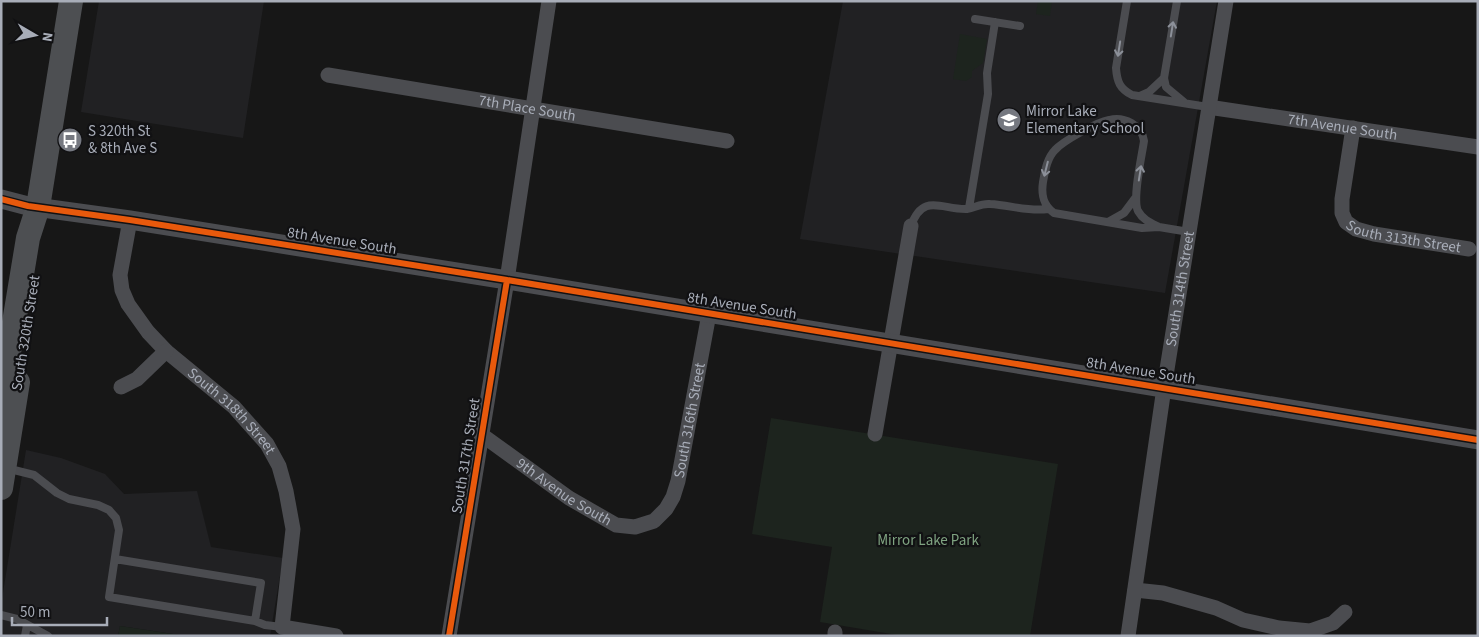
<svg xmlns="http://www.w3.org/2000/svg" width="1479" height="637" font-family="'Source Sans 3',sans-serif">
<style>
.built{fill:#212123}
.green{fill:#1d241e}
.lines{fill:none;stroke-linecap:round;stroke-linejoin:round}
.service{stroke:#4b4c50;stroke-width:8}
.minor{stroke:#4b4c50;stroke-width:15}
.tertiary{stroke:#4b4c50;stroke-width:19}
.primary{stroke:#4d4f52;stroke-width:24}
.cycleway-casing{stroke:#111113;stroke-width:9}
.cycleway{stroke:#e8590c;stroke-width:6}
.oneway{stroke:#8c9099}
.labels{text-anchor:middle;dominant-baseline:central;stroke-width:4.5;stroke-linejoin:round;paint-order:stroke}
.street-label{font-size:15px;fill:#a8adb8;stroke:#111113}
.poi-label{font-size:15px;fill:#a8adb8;stroke:#111113;text-anchor:start}
.park-label{font-size:15px;fill:#7fa381;stroke:#111113}
</style>
<rect width="100%" height="100%" fill="#171717"/>
<path class="built" d="M 99,1 L 264,1 L 243,138 L 81,112 Z
M 843,1 L 1217,1 L 1165,293 L 800,239 Z
M 26,450 L 61,458 L 105,474 L 124,494 L 197,491 L 211,547 L 283,558 L 270,636 L 186,636 L 120,626 L 118,636 L 1,636 L 1,605 Z"/>
<path class="green" d="M 1038,1 L 1052,1 L 1050,16 L 1036,14 Z
M 960,34 L 987,39 L 983,63 L 972,71 L 972,77 L 966,81 L 953,79 Z
M 771,418 L 1058,464 L 1030,636 L 903,636 L 820,622 L 832,547 L 752,534 Z
M 120,626 L 186,636 L 118,636 Z"/>
<g class="lines">
<path class="service" d="M 1127,1 L 1116,68 C 1117,82 1120,89 1132,95 L 1208,107
M 1177,1 L 1164,78 L 1166,87 L 1184,102
M 975,19 L 1020,26
M 1140,96 L 1149,92 L 1164,78
M 969,208 L 988,94 L 987,73 L 995,22
M 1108,222 L 1124,213 L 1136,197
M 911,226 C 923,192 942,210 967,209 C 975,208 981,203 990,204 C 1010,205 1028,212 1048,209
M 1159,227 C 1151,223 1143,220 1138,211 C 1132,199 1142,155 1144,141 C 1142,125 1124,116 1109,120 C 1097,122 1063,141 1055,150 C 1047,158 1045,171 1043,182 C 1041,195 1043,205 1054,213 L 1142,228 L 1159,227 L 1189,232
M 6,468 L 34,475 L 57,493 L 69,499 L 98,505 L 109,510 L 116,518 L 119,530 L 109,597 L 255,621 L 261,583 L 115,559
M 1,615 L 17,619 L 48,636
M 255,621 L 265,625 L 282,627
M 25,636 L 27,625"/>
<g class="minor">
<path id="s1" d="M 328,75 L 727,141"/>
<path id="s2" d="M 1208,107 L 1478,147"/>
<path id="s3" d="M 1353,128 L 1342,199 L 1342,213 L 1346,222 L 1356,229 L 1374,234 L 1469,249"/>
<path id="s4" d="M 130,220 L 120,275 L 122,290 L 128,304 L 148,332 L 166,351 L 234,407 L 267,444 L 279,466 L 286,491 L 293,529 L 282,627 L 336,636"/>
<path d="M 121,387 L 137,379 L 166,351"/>
<path d="M 875,434 L 911,226"/>
<path id="s5" d="M 482,435 L 569,498 L 616,525 L 635,527 L 654,521 L 666,509 L 673,497 L 678,481 L 709,314"/>
<path d="M 1135,590 L 1163,593 L 1216,608 L 1243,620 L 1279,628 L 1310,631 L 1333,623 L 1345,612"/>
<path d="M 449,636 L 507,280 L 549,1"/>
<path d="M 835,636 L 835,632"/>
<path id="s6" d="M 1128,636 L 1164,388 L 1226,1"/>
</g>
<path class="tertiary" d="M 1,199 L 28,206 L 130,220 L 507,280 L 1478,440"/>
<path class="primary" d="M 1,401 L 28,238 L 38,207 L 71,1
M 1,488 L 18,382"/>
<defs>
<path id="cycleway" d="M 1,199 L 28,206 L 130,220 L 507,280 L 1478,440
M 449,636 L 507,280"/>
</defs>
<use href="#cycleway" class="cycleway-casing"/>
<use href="#cycleway" class="cycleway"/>
</g>
<defs><path id="oneway-shaft" d="M-6 0H5M1.5-3L5.5 0L1.5 3" fill="none" stroke-width="1.6" stroke-linecap="round" stroke-linejoin="round" transform="scale(1.25)"/></defs>
<g class="oneway">
<use href="#oneway-shaft" transform="translate(1172 29) rotate(-81)"/>
<use href="#oneway-shaft" transform="translate(1119 49) rotate(99)"/>
<use href="#oneway-shaft" transform="translate(1046 169) rotate(104)"/>
<use href="#oneway-shaft" transform="translate(1140 173) rotate(-81)"/>
</g>
<defs>
<symbol id="school-disc" viewBox="-11 -11 22 22"><circle r="9.5" fill="#757880" stroke="#111113"/><path d="M0-5L7-2L0 1L-7-2ZM-4 1L0 2.5L4 1V4Q0 6-4 4Z" fill="#fff"/></symbol>
<symbol id="bus-disc" viewBox="-11 -11 22 22"><circle r="9.5" fill="#757880" stroke="#111113"/><path d="M-5-6H5V4H4V6H2V4H-2V6H-4V4H-5ZM-3.5-4V0h7V-4ZM-3.5 1.2v1.5H-2V1.2ZM2 1.2v1.5H3.5V1.2Z" fill="#fff"/></symbol>
</defs>
<g fill-rule="evenodd">
<use href="#school-disc" x="995" y="106" width="28" height="28"/>
<use href="#bus-disc" x="56" y="126" width="28" height="28"/>
</g>
<g class="labels">
<g class="street-label">
<text stroke="none"><textPath href="#s1" startOffset="202">7th Place South</textPath></text>
<text stroke="none"><textPath href="#s2" startOffset="136">7th Avenue South</textPath></text>
<text stroke="none"><textPath href="#s3" startOffset="156">South 313th Street</textPath></text>
<text transform="translate(342 241) rotate(9)">8th Avenue South</text>
<text stroke="none"><textPath href="#s6" startOffset="351">South 314th Street</textPath></text>
<text transform="translate(742 306) rotate(9)">8th Avenue South</text>
<text transform="translate(26 333) rotate(-81)">South 320th Street</text>
<text transform="translate(1141 371) rotate(9)">8th Avenue South</text>
<text stroke="none"><textPath href="#s4" startOffset="236">South 318th Street</textPath></text>
<text stroke="none"><textPath href="#s5" startOffset="310">South 316th Street</textPath></text>
<text transform="translate(466 456) rotate(-81)">South 317th Street</text>
<text stroke="none"><textPath href="#s5" startOffset="100">9th Avenue South</textPath></text>
</g>
<g class="poi-label">
<text x="1026" y="111">Mirror Lake<tspan x="1026" dy="17">Elementary School</tspan></text>
<text x="88" y="131">S 320th St<tspan x="88" dy="17">&amp; 8th Ave S</tspan></text>
</g>
<g class="park-label">
<text x="928" y="540">Mirror Lake Park</text>
</g>
</g>
<rect width="1479" height="637" fill="none" stroke="#a8adb8" stroke-width="5"/>
<g transform="translate(35 35) rotate(99)" stroke="#111113" stroke-width="4" paint-order="stroke">
<path d="M0-4L9 19L0 12L-9 19Z" fill="#a8adb8"/>
<text y="-8" font-size="14" font-weight="bold" text-anchor="middle" fill="#a8adb8">N</text>
</g>
<path d="M12 617v8h95v-8" fill="none" stroke="#a8adb8" stroke-width="2.5"/>
<text x="20" y="617" font-size="15" fill="#a8adb8" stroke="#111113" stroke-width="4" paint-order="stroke">50 m</text>
</svg>
